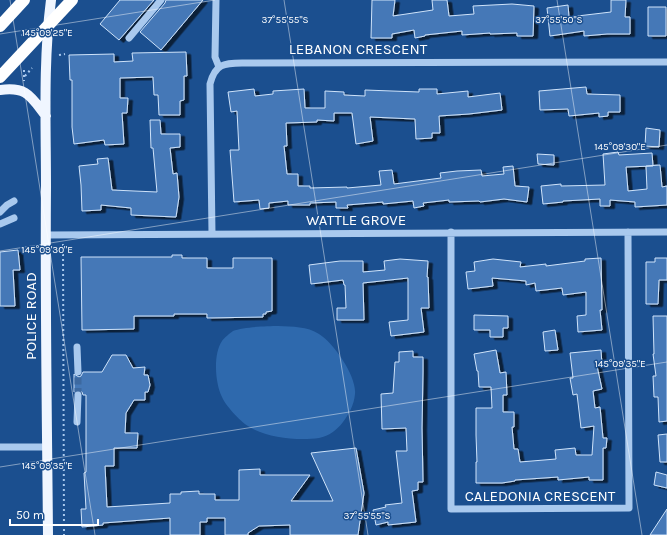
<svg xmlns="http://www.w3.org/2000/svg" width="667" height="535" font-family="Karla,sans-serif">
<style>
.green{fill:#2e69ad}
.building{fill:#4478b7;stroke:#cfe3fa;filter:url(#shadow)}
.lines{fill:none;stroke-linecap:round;stroke-linejoin:round}
.minor-tunnel{stroke:#3d69a0;stroke-width:7;stroke-dasharray:7 3.5;stroke-linecap:butt}
.path{stroke:#a9c9ee;stroke-width:2;stroke-dasharray:2 3;stroke-linecap:butt}
.minor{stroke:#a9c9ee;stroke-width:7}
.major{stroke:#f0f6ff;stroke-width:10}
.highway{stroke:#fff;stroke-width:12}
.ticks{fill:none;stroke:#fff;stroke-width:1;stroke-opacity:0.45}
.labels{text-anchor:middle;dominant-baseline:central;stroke-width:3;stroke-linejoin:round;paint-order:stroke}
.street-label{font-size:15px;fill:#fff;stroke:#1b4f8f}
.ticks-label{font-size:10px;text-anchor:middle;fill:#fff;stroke:#1b4f8f;stroke-width:3;stroke-linejoin:round;paint-order:stroke}
</style>
<defs>
<filter id="shadow"><feDropShadow dx="4.5" dy="2.5" stdDeviation="0" flood-color="#0009"/></filter>
</defs>
<rect width="100%" height="100%" fill="#1b4f8f"/>
<path class="green" d="M 278,326 C 293,327 307,326 319,334 C 334,343 357,377 355,394 C 354,405 349,414 343,422 C 337,430 329,436 319,438 C 298,441 266,438 248,426 C 240,421 225,405 222,397 C 215,383 213,354 222,341 C 224,338 230,333 233,331 C 243,327 267,326 278,326 Z"/>
<path class="building" d="M 120,0 L 154,0 L 119,40 L 100,24 Z
M 166,0 L 203,0 L 161,50 L 140,32 L 165,3 Z
M 372,0 L 395,0 L 393,16 L 433,10 L 432,0 L 447,0 L 449,16 L 474,14 L 473,6 L 512,4 L 534,6 L 533,36 L 517,36 L 517,33 L 490,34 L 490,33 L 462,35 L 462,31 L 425,35 L 425,36 L 415,38 L 414,30 L 392,34 L 392,38 L 371,38 Z
M 611,0 L 626,0 L 625,17 L 630,17 L 630,34 L 607,34 L 584,36 L 584,31 L 550,36 L 547,8 L 568,5 L 569,17 L 611,12 Z
M 648,7 L 666,7 L 666,36 L 648,36 Z
M 186,52 L 187,76 L 184,76 L 184,100 L 180,101 L 180,115 L 159,115 L 158,95 L 154,95 L 153,77 L 120,78 L 120,98 L 128,98 L 127,113 L 122,113 L 124,144 L 105,145 L 104,140 L 74,144 L 72,127 L 72,80 L 70,80 L 69,55 L 114,54 L 114,62 L 133,61 L 132,53 Z
M 586,87 L 587,94 L 620,95 L 620,112 L 608,112 L 608,116 L 599,117 L 599,113 L 569,116 L 568,109 L 540,110 L 539,91 Z
M 254,89 L 255,96 L 273,94 L 273,91 L 304,89 L 305,108 L 325,108 L 325,91 L 344,92 L 344,95 L 365,96 L 365,90 L 419,92 L 419,89 L 437,89 L 437,94 L 468,91 L 468,97 L 500,93 L 502,110 L 469,114 L 439,116 L 440,133 L 432,133 L 432,138 L 416,139 L 415,119 L 370,117 L 373,141 L 356,144 L 352,113 L 334,113 L 334,121 L 317,120 L 317,122 L 286,123 L 287,146 L 284,146 L 287,174 L 298,174 L 298,186 L 310,186 L 310,188 L 347,187 L 347,188 L 381,185 L 379,171 L 392,170 L 394,184 L 441,178 L 440,173 L 457,171 L 481,170 L 482,176 L 504,174 L 503,167 L 513,166 L 515,186 L 529,187 L 527,202 L 504,199 L 480,202 L 479,201 L 449,202 L 449,200 L 423,203 L 424,206 L 414,208 L 413,201 L 383,204 L 383,202 L 347,205 L 348,208 L 336,208 L 336,202 L 310,203 L 310,205 L 288,205 L 288,201 L 269,203 L 269,208 L 260,209 L 259,200 L 234,202 L 230,150 L 239,150 L 237,111 L 231,112 L 228,92 Z
M 150,120 L 160,120 L 161,134 L 180,134 L 180,147 L 170,148 L 173,174 L 177,173 L 179,197 L 176,217 L 131,215 L 131,208 L 101,205 L 101,210 L 82,211 L 81,185 L 79,166 L 98,164 L 97,159 L 108,158 L 112,190 L 157,192 L 153,148 L 151,148 Z
M 646,128 L 660,130 L 659,147 L 645,146 Z
M 618,152 L 619,155 L 652,153 L 653,166 L 626,167 L 628,191 L 647,189 L 646,166 L 660,165 L 662,187 L 667,186 L 667,205 L 635,207 L 635,202 L 610,200 L 610,206 L 600,206 L 600,199 L 563,201 L 563,202 L 543,204 L 541,186 L 561,184 L 561,186 L 605,185 L 603,154 Z
M 537,154 L 554,155 L 554,165 L 538,164 Z
M 18,250 L 20,270 L 13,270 L 15,306 L 0,306 L 0,252 Z
M 172,255 L 182,255 L 182,258 L 207,258 L 207,268 L 233,268 L 233,258 L 272,258 L 272,311 L 266,312 L 266,314 L 263,314 L 263,317 L 207,318 L 207,314 L 174,314 L 174,316 L 134,316 L 134,329 L 82,330 L 81,257 L 172,257 Z
M 601,258 L 602,310 L 600,310 L 602,330 L 578,332 L 577,316 L 586,315 L 586,292 L 563,295 L 562,288 L 536,291 L 535,283 L 526,285 L 526,281 L 492,278 L 493,286 L 468,289 L 466,272 L 475,271 L 474,262 L 493,259 L 521,262 L 520,267 L 546,264 L 546,266 L 585,261 L 585,259 Z
M 655,258 L 667,258 L 667,280 L 659,280 L 658,304 L 646,304 L 646,262 L 655,262 Z
M 400,259 L 428,261 L 427,277 L 428,277 L 429,308 L 421,308 L 424,332 L 391,336 L 389,322 L 408,320 L 408,278 L 363,283 L 364,320 L 337,320 L 337,308 L 346,308 L 345,285 L 344,285 L 343,280 L 311,284 L 309,265 L 340,261 L 363,261 L 363,272 L 385,270 L 384,261 Z
M 474,315 L 508,316 L 508,328 L 503,328 L 503,337 L 490,337 L 490,330 L 474,330 Z
M 653,316 L 667,316 L 667,421 L 659,422 L 658,397 L 654,397 L 653,376 L 656,376 L 653,354 L 654,354 Z
M 555,330 L 558,350 L 545,351 L 543,332 Z
M 496,350 L 500,373 L 506,372 L 507,395 L 503,395 L 503,412 L 514,412 L 514,427 L 512,427 L 514,449 L 518,449 L 520,462 L 556,459 L 555,450 L 575,448 L 576,455 L 592,455 L 594,426 L 581,428 L 577,394 L 573,395 L 570,378 L 573,378 L 570,353 L 601,350 L 602,365 L 597,366 L 602,389 L 593,391 L 595,408 L 600,407 L 603,438 L 607,438 L 606,448 L 603,448 L 603,480 L 589,480 L 589,477 L 558,480 L 558,477 L 515,480 L 515,481 L 502,483 L 476,483 L 476,462 L 477,462 L 476,435 L 476,408 L 492,408 L 491,387 L 479,387 L 478,371 L 477,371 L 474,354 Z
M 413,351 L 413,357 L 423,357 L 423,372 L 422,428 L 423,482 L 418,482 L 418,490 L 412,491 L 416,522 L 388,525 L 388,522 L 376,525 L 373,510 L 386,507 L 385,505 L 402,503 L 396,451 L 407,451 L 406,428 L 382,429 L 381,394 L 393,393 L 395,362 L 399,362 L 399,352 Z
M 112,355 L 126,355 L 133,368 L 145,367 L 144,375 L 148,375 L 150,385 L 148,392 L 145,392 L 145,400 L 134,400 L 126,413 L 125,433 L 138,433 L 137,448 L 114,448 L 114,466 L 105,466 L 107,507 L 170,503 L 170,494 L 181,494 L 181,492 L 199,491 L 199,494 L 215,494 L 215,500 L 239,500 L 239,470 L 260,469 L 260,475 L 310,475 L 291,501 L 333,501 L 311,453 L 356,448 L 364,493 L 358,535 L 290,535 L 290,525 L 259,526 L 248,533 L 248,535 L 225,535 L 225,518 L 207,518 L 207,522 L 200,522 L 200,535 L 170,535 L 170,518 L 103,523 L 103,525 L 82,527 L 81,509 L 86,509 L 84,473 L 86,472 L 86,395 L 83,395 L 82,392 L 79,390 L 74,392 L 74,374 L 79,377 L 81,376 L 83,372 L 102,372 Z
M 667,434 L 667,462 L 660,462 L 658,435 Z
M 656,472 L 667,475 L 667,488 L 654,485 Z
M 667,509 L 667,535 L 650,535 Z"/>
<g class="lines">
<path class="minor-tunnel" d="M 78,395 L 78,372"/>
<path class="path" d="M 22,36 L 23,27
M 59,55 L 65,54
M 24,70 L 24,81
M 25,76 L 32,68
M 63,244 L 64,535"/>
<path class="minor" d="M 216,0 L 215,57 L 219,67
M 129,38 L 161,0
M 0,212 L 7,205 L 14,201
M 0,224 L 14,218
M 451,232 L 451,509 L 629,508 L 628,232
M 212,234 L 210,84 C 215,64 224,63 242,63 L 667,62
M 45,235 L 667,232
M 77,347 L 78,372
M 77,422 L 78,395
M 0,447 L 47,447"/>
<path class="major" d="M 0,90 C 27,86 31,97 46,116
M 48,535 C 47,419 45,303 46,187 C 46,125 43,62 51,0"/>
<path class="highway" d="M 0,26 L 24,0
M 0,77 L 72,0"/>
</g>
<path class="ticks" d="M 10,0 L 95,535M 284,0 L 368,535M 557,0 L 642,535M 0,34 L 215,0M 0,251 L 667,145M 0,467 L 667,362"/>
<g class="labels">
<g class="street-label">
<text x="358" y="49">LEBANON CRESCENT</text>
<text x="356" y="220">WATTLE GROVE</text>
<text transform="translate(31 316) rotate(-90)">POLICE ROAD</text>
<text x="540" y="496">CALEDONIA CRESCENT</text>
</g>
</g>
<g class="ticks-label">
<text x="285" y="23">37°55'55"S</text>
<text x="559" y="23">37°55'50"S</text>
<text x="47" y="36">145°09'25"E</text>
<text x="620" y="150">145°09'30"E</text>
<text x="47" y="253">145°09'30"E</text>
<text x="620" y="367">145°09'35"E</text>
<text x="47" y="469">145°09'35"E</text>
<text x="367" y="519">37°55'55"S</text>
</g>
<path d="M10 519v6h88v-6" fill="none" stroke="#ffffff" stroke-width="2"/>
<text x="16" y="519" font-size="12" fill="#ffffff" stroke="#1b4f8f" stroke-width="3" paint-order="stroke">50 m</text>
</svg>
